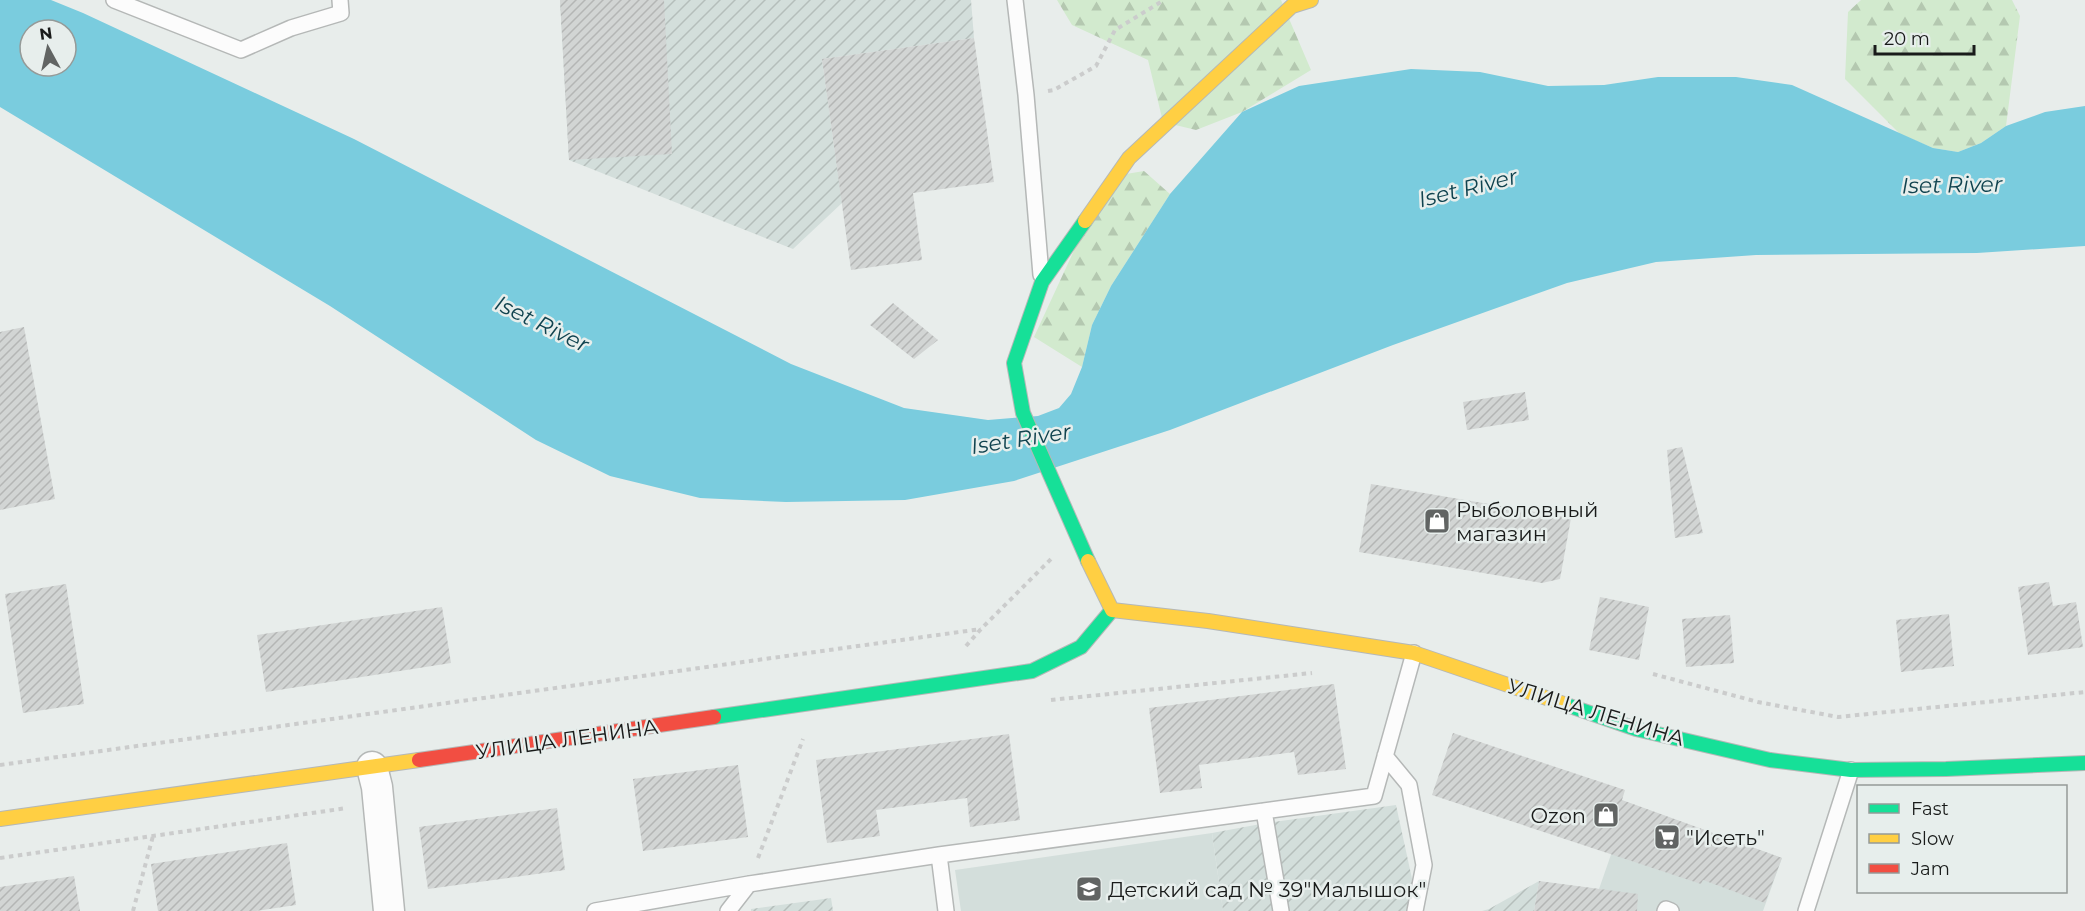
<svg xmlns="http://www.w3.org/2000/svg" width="2085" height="911" font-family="Montserrat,sans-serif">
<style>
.built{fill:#d3dedb}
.industrial{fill:url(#industrial-furrows)}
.forest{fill:url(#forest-firs)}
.water{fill:#7accde;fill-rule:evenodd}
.building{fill:url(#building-hatch)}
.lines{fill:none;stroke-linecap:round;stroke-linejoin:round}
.lane-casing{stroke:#b5b8b7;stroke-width:18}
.street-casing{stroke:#b5b8b7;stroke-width:33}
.fast-casing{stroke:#b5b8b7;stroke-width:16}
.slow-casing{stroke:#b5b8b7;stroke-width:16}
.jam-casing{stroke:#b5b8b7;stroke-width:16}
.path{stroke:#cbcccc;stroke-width:4;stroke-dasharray:4.5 4.5;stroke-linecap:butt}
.lane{stroke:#fcfcfc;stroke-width:15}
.street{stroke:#fcfcfc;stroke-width:30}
.fast{stroke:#16e098;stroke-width:14}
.slow{stroke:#ffcf43;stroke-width:14}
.jam{stroke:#f24e42;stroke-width:14}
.labels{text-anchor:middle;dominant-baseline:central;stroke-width:5;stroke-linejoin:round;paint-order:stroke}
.poi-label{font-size:21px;fill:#191b1a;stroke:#e7eeec;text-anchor:start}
.street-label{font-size:21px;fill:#191b1a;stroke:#e7eeec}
.water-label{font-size:22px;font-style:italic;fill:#10434f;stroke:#e7eeec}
</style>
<defs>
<pattern id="industrial-furrows" width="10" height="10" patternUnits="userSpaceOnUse" patternTransform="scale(1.5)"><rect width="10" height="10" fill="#d3dedb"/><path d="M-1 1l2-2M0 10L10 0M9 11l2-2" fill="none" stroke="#b5bebb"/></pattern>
<pattern id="forest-firs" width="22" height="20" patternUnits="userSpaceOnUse" patternTransform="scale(1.5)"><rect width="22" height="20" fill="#d2eace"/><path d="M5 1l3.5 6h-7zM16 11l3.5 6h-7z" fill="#b4c8b0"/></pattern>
<pattern id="building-hatch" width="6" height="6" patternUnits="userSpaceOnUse" patternTransform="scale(1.5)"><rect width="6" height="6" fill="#d2d5d4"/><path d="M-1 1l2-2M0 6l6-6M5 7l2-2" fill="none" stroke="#b4b6b5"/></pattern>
</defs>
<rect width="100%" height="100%" fill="#e8edeb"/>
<path class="built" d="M 1629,803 L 1782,858 L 1763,911 L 1534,911 L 1599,889 Z
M 1212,833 L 1223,911 L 961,911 L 955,870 Z"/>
<path class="industrial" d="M 560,0 L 971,0 L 974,38 L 822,59 L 842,203 L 793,249 L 569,160 Z
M 1396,805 L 1419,911 L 1223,911 L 1212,833 L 1266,823 Z
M 1539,881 L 1534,911 L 1482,911 L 1489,909 Z
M 831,898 L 833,911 L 751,911 L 751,909 Z"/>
<path class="forest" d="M 1057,0 L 1281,0 L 1311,70 L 1242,112 L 1196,130 L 1163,122 L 1148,60 L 1072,25 Z
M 1861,0 L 2012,0 L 2020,16 L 2006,126 L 1981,143 L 1958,152 L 1933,148 L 1900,134 L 1845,79 L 1848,12 Z
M 1144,171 L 1170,194 L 1111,286 L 1092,325 L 1082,367 L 1034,337 L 1108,177 Z"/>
<path class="water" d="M 0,0 L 51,0 L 83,13 L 354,139 L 791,364 L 904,408 L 988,420 L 1038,416 L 1059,408 L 1071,394 L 1082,367 L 1092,325 L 1111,286 L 1170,194 L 1242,112 L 1299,86 L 1411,69 L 1480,72 L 1548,86 L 1604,85 L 1658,77 L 1736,77 L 1792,85 L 1933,148 L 1958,152 L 1981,143 L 2006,126 L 2045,112 L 2085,106 L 2085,246 L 1977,253 L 1756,255 L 1656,262 L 1567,283 L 1393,345 L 1170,430 L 1014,481 L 905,500 L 786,502 L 700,498 L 610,476 L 536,440 L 330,306 L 0,107 ZM 30,30 L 66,30 L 66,66 L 30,66 Z"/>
<path class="building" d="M 560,0 L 664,0 L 672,154 L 569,160 Z
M 974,38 L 994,182 L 913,193 L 922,260 L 851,270 L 822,59 Z
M 893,303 L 938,340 L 914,359 L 870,325 Z
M 24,327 L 55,499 L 0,510 L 0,332 Z
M 1525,392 L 1529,420 L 1467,430 L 1463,402 Z
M 1682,447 L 1703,533 L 1675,538 L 1667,450 Z
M 1371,484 L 1571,518 L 1560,579 L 1542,583 L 1359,552 Z
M 2049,582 L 2053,606 L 2076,602 L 2083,647 L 2028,655 L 2018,587 Z
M 66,584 L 84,704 L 23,713 L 5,594 Z
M 1600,597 L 1649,607 L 1639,660 L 1589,650 Z
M 442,607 L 451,663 L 266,692 L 257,635 Z
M 1949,614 L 1954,666 L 1901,672 L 1896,620 Z
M 1730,615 L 1734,663 L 1686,667 L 1682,619 Z
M 1334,684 L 1346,769 L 1298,775 L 1294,752 L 1199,765 L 1202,788 L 1160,793 L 1149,708 Z
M 1453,733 L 1625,790 L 1622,800 L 1782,858 L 1765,903 L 1703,880 L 1701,884 L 1432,795 Z
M 1009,734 L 1020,820 L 970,827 L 967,798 L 876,810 L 880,836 L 827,843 L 816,760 Z
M 738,765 L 748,837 L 643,851 L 633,779 Z
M 557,808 L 565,870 L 428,889 L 419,827 Z
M 287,843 L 296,905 L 256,911 L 158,911 L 151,864 Z
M 74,876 L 80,911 L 0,911 L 0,887 Z
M 1539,881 L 1638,894 L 1637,911 L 1534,911 Z"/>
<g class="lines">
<defs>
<path id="lane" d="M 114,0 L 241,50 L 291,28 L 341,13 L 340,0
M 1015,0 L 1026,95 L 1041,275
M 1385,756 L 1409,785 L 1424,865 L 1415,911
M 1264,811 L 1281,911
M 939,855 L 946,911
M 595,911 L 749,884 L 939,855 L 1374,796 L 1414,653
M 728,911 L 749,884
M 1665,911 L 1666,909 L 1671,911
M 1806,911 L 1851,770"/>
<path id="street" d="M 372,767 L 377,787 L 389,911"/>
<path id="fast" d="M 1085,221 L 1042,282 L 1014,363 L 1023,413 L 1088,561
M 1564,704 L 1636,729 L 1770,760 L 1851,770 L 1946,769 L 2085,763
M 714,717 L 1032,671 L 1081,647 L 1112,610"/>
<path id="slow" d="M 1085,221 L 1129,158 L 1292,6 L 1311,0
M 1088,561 L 1112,610 L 1208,621 L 1414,653 L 1564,704
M 0,819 L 419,760"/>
<path id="jam" d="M 419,760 L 714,717"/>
</defs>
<use href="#lane" class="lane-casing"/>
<use href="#street" class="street-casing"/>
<use href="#fast" class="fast-casing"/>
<use href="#slow" class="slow-casing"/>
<use href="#jam" class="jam-casing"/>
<path class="path" d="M 1048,91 L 1054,90 L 1096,66 L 1115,30 L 1164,0
M 966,646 L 981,629 L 1051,559
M 1653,674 L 1758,702 L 1838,717 L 2085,692
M 1051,700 L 1312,673
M 0,765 L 981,629
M 0,858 L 347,808
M 758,858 L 803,739
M 133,911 L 153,836"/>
<use href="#lane" class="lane"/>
<use href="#street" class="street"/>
<use href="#fast" class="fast"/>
<use href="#slow" class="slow"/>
<use href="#jam" class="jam"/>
</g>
<defs>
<symbol id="shop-square" viewBox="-11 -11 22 22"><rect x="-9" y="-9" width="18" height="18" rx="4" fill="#616463" stroke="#e7eeec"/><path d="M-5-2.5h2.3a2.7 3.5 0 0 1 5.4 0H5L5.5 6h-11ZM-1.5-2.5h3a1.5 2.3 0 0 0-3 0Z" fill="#fff"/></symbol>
<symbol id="supermarket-square" viewBox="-11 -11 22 22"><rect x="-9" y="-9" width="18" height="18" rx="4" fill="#616463" stroke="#e7eeec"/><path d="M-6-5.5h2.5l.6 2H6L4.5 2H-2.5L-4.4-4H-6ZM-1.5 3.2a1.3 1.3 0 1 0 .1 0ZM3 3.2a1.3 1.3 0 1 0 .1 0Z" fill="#fff"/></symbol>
<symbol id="school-square" viewBox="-11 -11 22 22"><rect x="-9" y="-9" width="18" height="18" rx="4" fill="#616463" stroke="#e7eeec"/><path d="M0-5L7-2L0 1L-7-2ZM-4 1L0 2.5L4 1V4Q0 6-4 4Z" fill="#fff"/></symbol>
</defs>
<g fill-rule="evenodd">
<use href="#shop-square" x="1422" y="506" width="30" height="30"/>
<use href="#shop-square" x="1591" y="800" width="30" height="30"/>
<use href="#supermarket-square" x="1652" y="822" width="30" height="30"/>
<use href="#school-square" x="1074" y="874" width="30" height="30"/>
</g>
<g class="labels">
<g class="poi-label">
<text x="1456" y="509">Рыболовный<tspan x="1456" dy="24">магазин</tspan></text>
<text x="1586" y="815" text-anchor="end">Ozon</text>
<text x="1686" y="837">"Исеть"</text>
<text x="1108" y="889">Детский сад № 39"Малышок"</text>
</g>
<g class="street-label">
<text transform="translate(1596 712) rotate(17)">УЛИЦА ЛЕНИНА</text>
<text transform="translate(567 739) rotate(-8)">УЛИЦА ЛЕНИНА</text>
</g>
<g class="water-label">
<text transform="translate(1952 185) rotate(-1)">Iset River</text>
<text transform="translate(1468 188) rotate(-14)">Iset River</text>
<text transform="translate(542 324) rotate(26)">Iset River</text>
<text transform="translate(1021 439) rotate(-9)">Iset River</text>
</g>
</g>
<rect x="1857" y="785" width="210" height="108" fill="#e7eeec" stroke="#959a98" stroke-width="1.5"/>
<rect x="1869" y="804" width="30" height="9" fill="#16e098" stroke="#959a98" stroke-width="1.5"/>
<text x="1911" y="815" font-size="18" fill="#191b1a">Fast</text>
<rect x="1869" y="834" width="30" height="9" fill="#ffcf43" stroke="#959a98" stroke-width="1.5"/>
<text x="1911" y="845" font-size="18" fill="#191b1a">Slow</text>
<rect x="1869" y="864" width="30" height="9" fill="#f24e42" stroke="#959a98" stroke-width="1.5"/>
<text x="1911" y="875" font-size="18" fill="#191b1a">Jam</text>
<g transform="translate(48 48) rotate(352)"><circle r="28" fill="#e7eeec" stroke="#959a98" stroke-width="1.5"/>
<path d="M0-4.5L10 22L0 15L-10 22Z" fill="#616463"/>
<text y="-9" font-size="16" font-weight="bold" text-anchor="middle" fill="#191b1a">N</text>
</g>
<path d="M1875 45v9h99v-9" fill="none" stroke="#191b1a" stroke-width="3"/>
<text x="1884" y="45" font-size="18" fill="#191b1a" stroke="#e7eeec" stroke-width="4.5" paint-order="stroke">20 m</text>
</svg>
